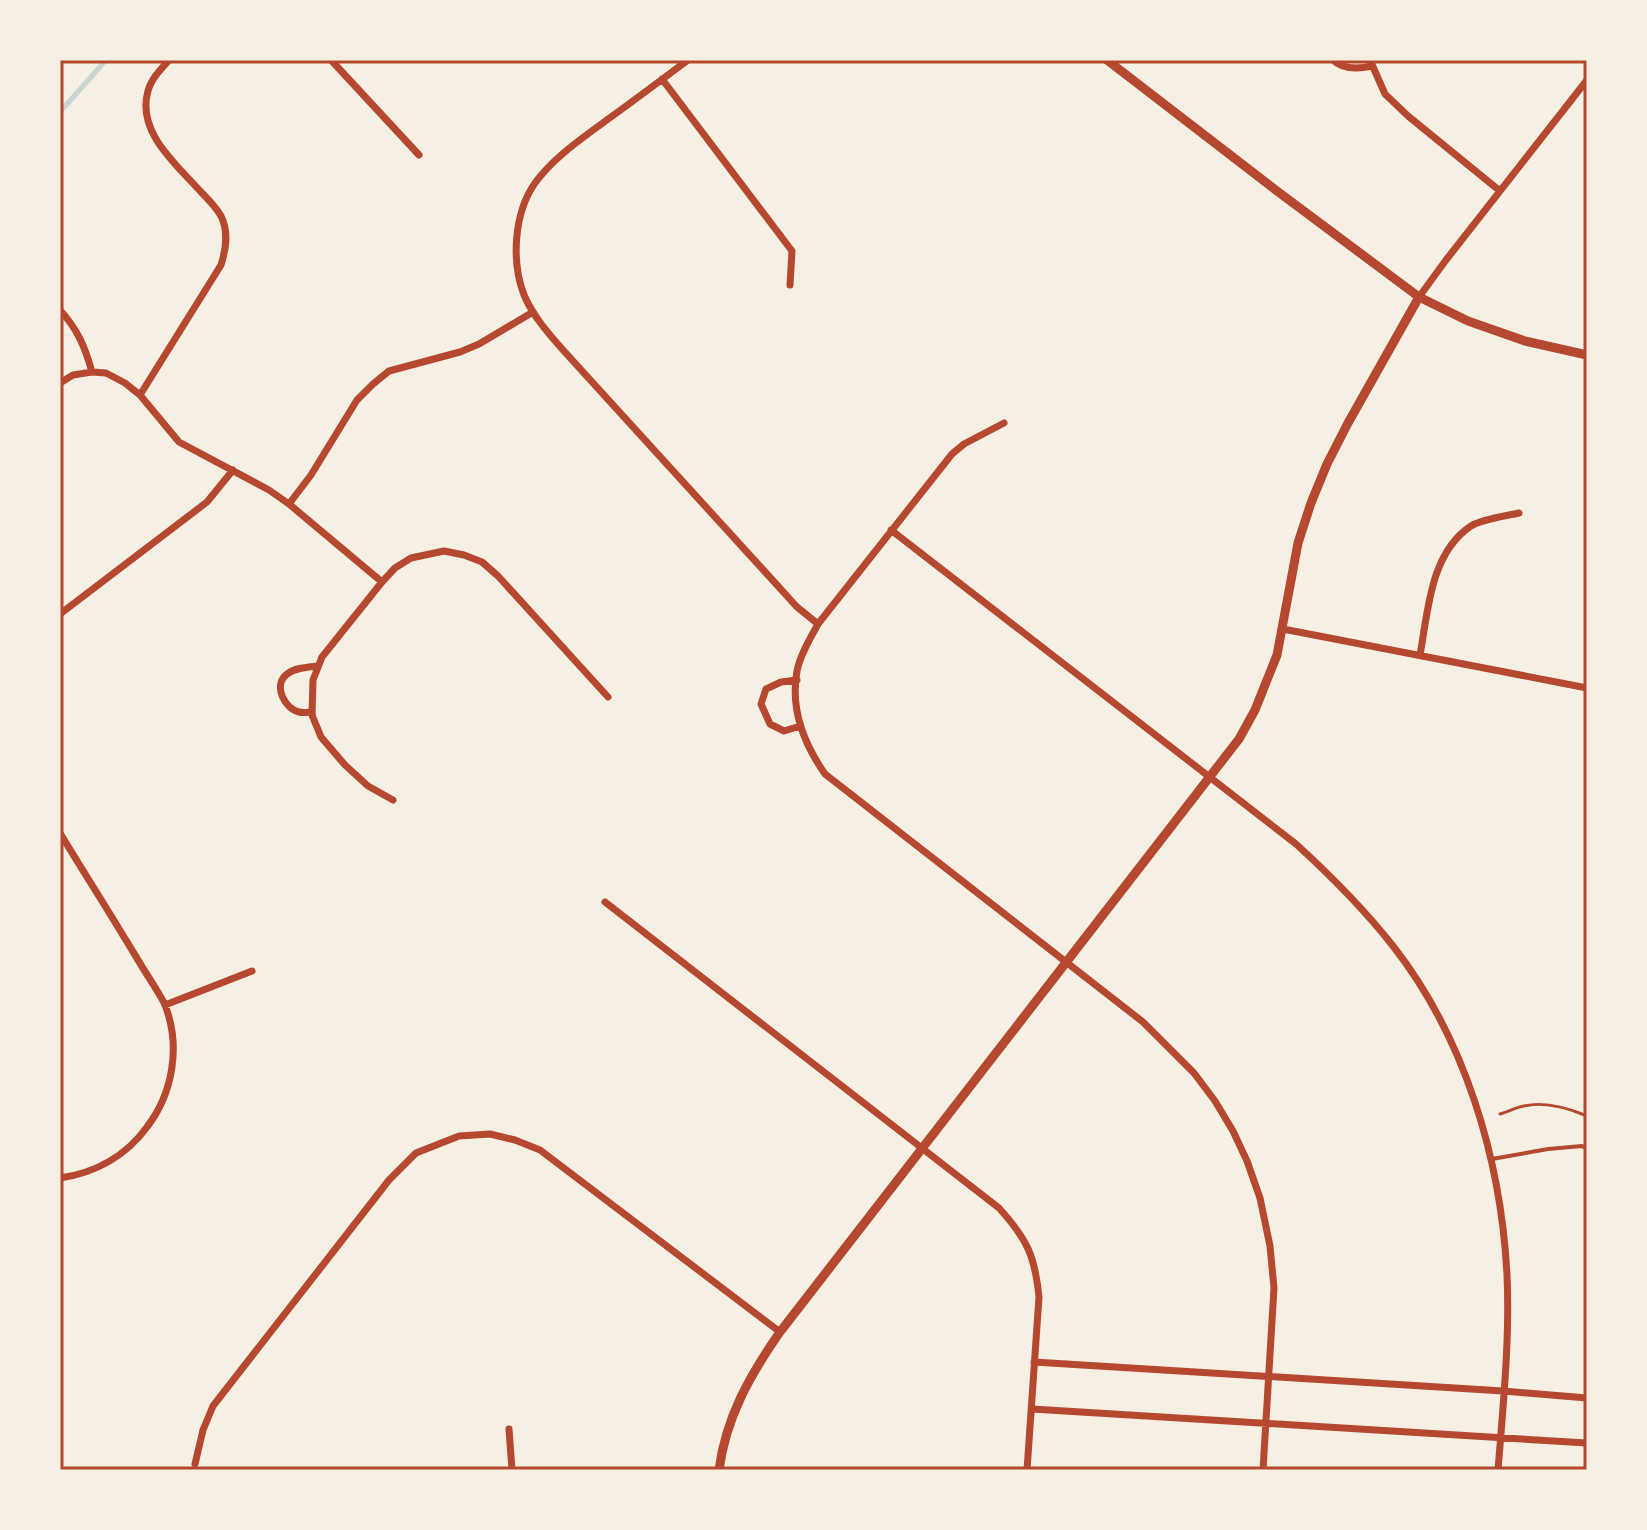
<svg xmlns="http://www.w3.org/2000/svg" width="1647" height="1530" font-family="Cabin,sans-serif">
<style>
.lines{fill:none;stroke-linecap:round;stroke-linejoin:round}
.stream{stroke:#c9d6d2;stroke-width:5}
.path{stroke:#b5482f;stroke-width:3}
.service{stroke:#b5482f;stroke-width:4}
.minor{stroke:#b5482f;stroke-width:7}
.tertiary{stroke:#b5482f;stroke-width:9}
.neatline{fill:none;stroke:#b5482f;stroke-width:3}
</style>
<rect width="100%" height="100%" fill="#f6efe4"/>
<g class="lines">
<path class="stream" d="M 60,112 L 106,60"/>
<path class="path" d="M 1500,1114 C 1508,1112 1516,1107 1524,1106 C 1545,1101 1568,1108 1587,1116"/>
<path class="service" d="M 1492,1159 L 1548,1149 L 1582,1146 L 1587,1149"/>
<path class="minor" d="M 331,60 L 419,155
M 688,60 C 660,81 632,102 604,122 C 580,140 553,158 535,183 C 514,213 511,261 524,295 C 533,316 548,333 563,350 L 797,607 L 818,624
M 1333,60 C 1343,70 1358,69 1372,66
M 1370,60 L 1385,94 L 1408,116 L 1500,191
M 662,79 L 792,251 L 790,285
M 1419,297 L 1446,260 L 1587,80
M 60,310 C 78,330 85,347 92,372
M 60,383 L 73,375 L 92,372 L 106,373 L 125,383 L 140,395 L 179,442 L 269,490 L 289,504 L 382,582
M 140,395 L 221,265 C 226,249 229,232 221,216 C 216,207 208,199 201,192 C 177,165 136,132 148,91 C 151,79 161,69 169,60
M 1004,423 L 964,444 L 952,454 L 818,624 C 810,639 800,655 797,671 C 790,709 804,744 825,774 L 1143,1022 L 1194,1073 L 1215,1101 L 1233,1131 L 1247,1161 L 1260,1198 L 1270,1246 L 1274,1288 L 1263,1470
M 289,504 L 311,475 L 357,400 L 373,384 L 389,371 L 460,352 L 479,344 L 533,312
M 891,530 L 1296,844 C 1331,876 1364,909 1393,946 C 1465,1038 1501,1159 1507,1275 C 1510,1337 1503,1407 1498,1470
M 60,614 L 207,502 L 233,470
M 1283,629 L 1587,688
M 1420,655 C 1428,612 1430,553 1471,526 C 1482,519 1506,516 1519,513
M 797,680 L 781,682 L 766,689 L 761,704 L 770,724 L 784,731 L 800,726
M 312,712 C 308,712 303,713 299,712 C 285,709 273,686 286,675 C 293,668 308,667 318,666
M 393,800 L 368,786 L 345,765 L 321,737 L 312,715 L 313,680 L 322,657 L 382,582 L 395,568 L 411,558 L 444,551 L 464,555 L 482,562 L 498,576 L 608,697
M 60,833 C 81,868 103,902 124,937 C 134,953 143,969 153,984 C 157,991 162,998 165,1005 C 181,1046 173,1093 147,1127 C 126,1156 95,1173 60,1178
M 605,902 L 999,1208 C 1027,1239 1035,1256 1039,1297 L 1027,1470
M 165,1005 L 252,971
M 1034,1362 L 1503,1391 L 1587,1398
M 1032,1409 L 1587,1443
M 509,1429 L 512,1470
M 195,1464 L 203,1430 L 213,1406 L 389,1180 L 416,1153 L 459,1136 L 490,1134 L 515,1140 L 540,1150 L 780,1332"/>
<path class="tertiary" d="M 1107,60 L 1277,191 L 1419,297 L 1468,321 L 1525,341 L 1587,355
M 719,1470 C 726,1417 750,1375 780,1332 L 1239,739 L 1255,710 L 1277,655 L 1298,543 L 1311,503 L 1327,464 L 1348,423 L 1419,297"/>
</g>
<rect width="1647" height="1530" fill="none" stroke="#f6efe4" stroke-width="124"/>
<rect x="62" y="62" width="1523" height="1406" class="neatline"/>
</svg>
